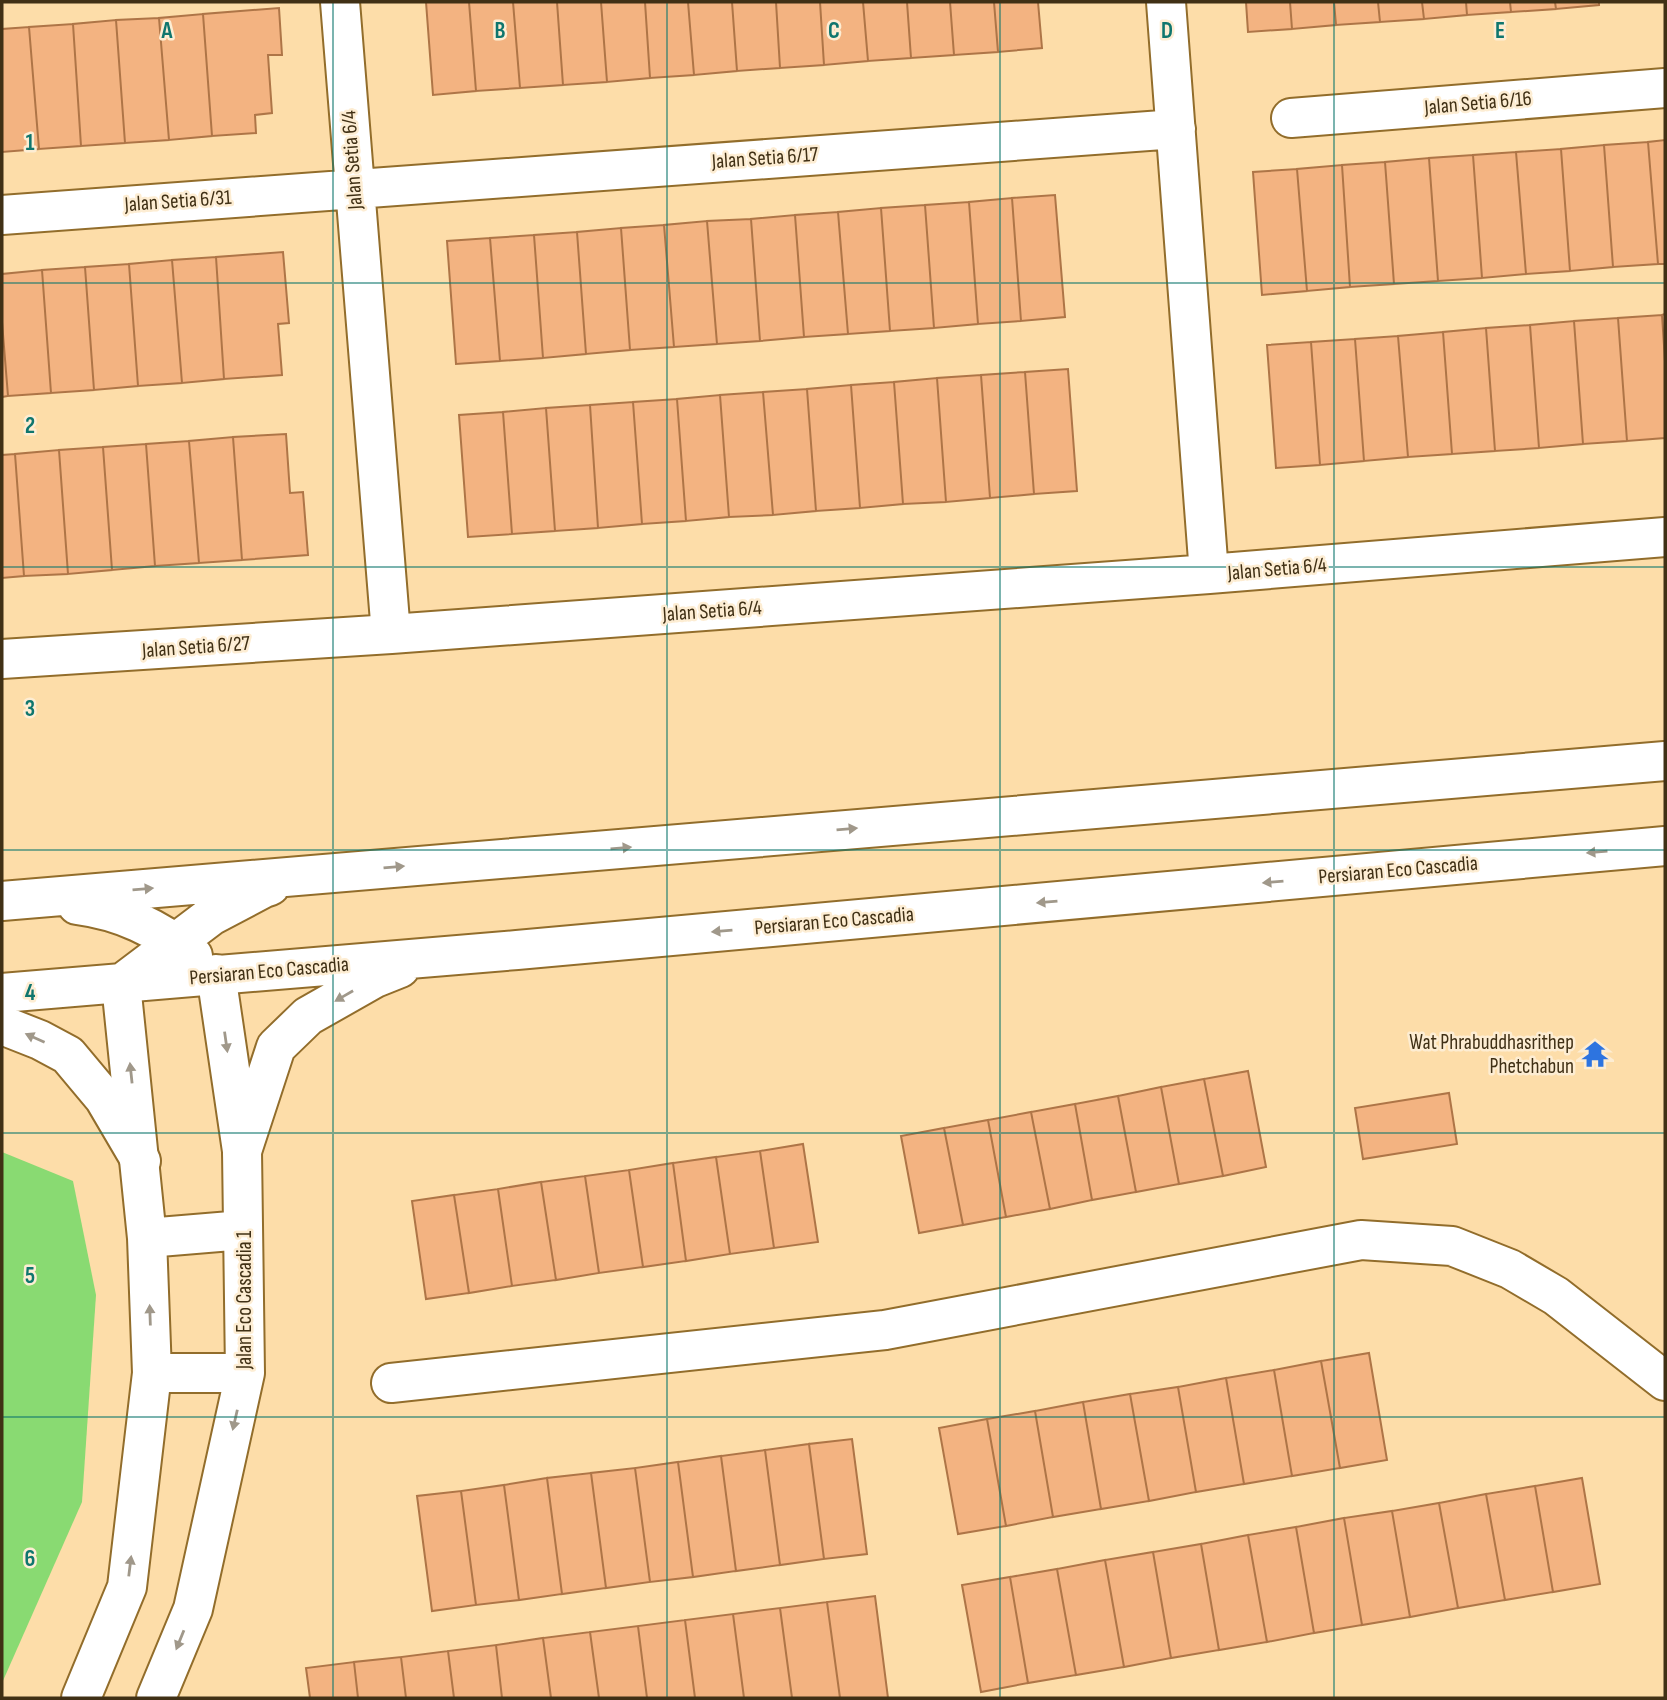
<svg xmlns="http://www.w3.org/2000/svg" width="1667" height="1700" font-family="'Sofia Sans Condensed',sans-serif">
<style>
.green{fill:#89da72}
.building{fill:#f3b381;stroke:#ae7547;stroke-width:2}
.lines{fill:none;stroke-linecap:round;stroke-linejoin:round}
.minor-casing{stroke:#926d2b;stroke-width:42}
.major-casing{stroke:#926d2b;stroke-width:42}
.minor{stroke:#fff;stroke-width:38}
.major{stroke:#fff;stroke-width:38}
.oneway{fill:#a0988a}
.grid{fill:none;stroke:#0f766e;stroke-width:2;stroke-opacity:0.55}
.labels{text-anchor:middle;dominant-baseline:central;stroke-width:5;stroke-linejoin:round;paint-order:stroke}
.street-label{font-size:21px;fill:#403015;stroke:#fdedd3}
.poi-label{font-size:21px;fill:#403015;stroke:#fdedd3;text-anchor:end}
.grid-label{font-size:23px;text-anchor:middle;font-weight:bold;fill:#0f766e;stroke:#fdedd3;stroke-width:5;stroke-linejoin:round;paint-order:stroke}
</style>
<rect width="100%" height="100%" fill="#fddda9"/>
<path class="green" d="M 2,1152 L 73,1181 L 96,1295 L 82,1502 L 2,1683 Z"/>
<path class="building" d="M 426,2 L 469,2 L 476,91 L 433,95 Z
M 469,2 L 513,2 L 520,88 L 476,91 Z
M 513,2 L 557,2 L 563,85 L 520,88 Z
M 557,2 L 601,2 L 607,82 L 563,85 Z
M 601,2 L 645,2 L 650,78 L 607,82 Z
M 645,2 L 688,2 L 694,75 L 650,78 Z
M 688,2 L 732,2 L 737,71 L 694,75 Z
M 732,2 L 776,2 L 780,68 L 737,71 Z
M 776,2 L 820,2 L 824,65 L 780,68 Z
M 820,2 L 863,2 L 868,61 L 824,65 Z
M 863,2 L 907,2 L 911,58 L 868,61 Z
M 907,2 L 950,2 L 954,55 L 911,58 Z
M 950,2 L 994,2 L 998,52 L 954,55 Z
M 994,2 L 1038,2 L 1042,48 L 998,52 Z
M 1246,2 L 1290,2 L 1292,29 L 1248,32 Z
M 1290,2 L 1334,2 L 1336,25 L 1292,29 Z
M 1334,2 L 1378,2 L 1380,22 L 1336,25 Z
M 1378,2 L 1422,2 L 1424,19 L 1380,22 Z
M 1422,2 L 1466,2 L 1467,15 L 1424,19 Z
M 1466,2 L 1510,2 L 1511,12 L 1467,15 Z
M 1510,2 L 1555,2 L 1556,9 L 1511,12 Z
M 1555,2 L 1599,2 L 1599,5 L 1556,9 Z
M 279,8 L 282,55 L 268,55 L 272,113 L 255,115 L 256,133 L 212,136 L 203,14 Z
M 203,14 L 212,136 L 169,140 L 159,18 Z
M 159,18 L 169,140 L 125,143 L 116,20 Z
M 116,20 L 125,143 L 81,146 L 73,24 Z
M 73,24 L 81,146 L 39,149 L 29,27 Z
M 29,27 L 39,149 L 2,152 L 2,29 Z
M 1665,140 L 1665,264 L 1658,264 L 1648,142 Z
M 1648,142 L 1658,264 L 1613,267 L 1604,145 Z
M 1604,145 L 1613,267 L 1570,271 L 1561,149 Z
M 1561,149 L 1570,271 L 1526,274 L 1516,152 Z
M 1516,152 L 1526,274 L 1482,278 L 1473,155 Z
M 1473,155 L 1482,278 L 1438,281 L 1429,158 Z
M 1429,158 L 1438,281 L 1394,284 L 1385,162 Z
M 1385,162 L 1394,284 L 1350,287 L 1342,165 Z
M 1342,165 L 1350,287 L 1307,291 L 1297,169 Z
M 1297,169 L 1307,291 L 1262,295 L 1253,172 Z
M 1055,195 L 1065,317 L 1021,321 L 1012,198 Z
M 1012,198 L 1021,321 L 978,324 L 969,202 Z
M 969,202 L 978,324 L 934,328 L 925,205 Z
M 925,205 L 934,328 L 890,331 L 881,208 Z
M 881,208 L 890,331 L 848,334 L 838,212 Z
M 838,212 L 848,334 L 804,337 L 795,215 Z
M 795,215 L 804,337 L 760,341 L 751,219 Z
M 751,219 L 760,341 L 717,344 L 707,221 Z
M 707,221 L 717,344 L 674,347 L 664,225 Z
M 664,225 L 674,347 L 630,350 L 621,228 Z
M 621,228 L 630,350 L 586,354 L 577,232 Z
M 577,232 L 586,354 L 543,358 L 534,235 Z
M 534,235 L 543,358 L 500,361 L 490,238 Z
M 490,238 L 500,361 L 456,364 L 447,241 Z
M 283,252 L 289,323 L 278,324 L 282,375 L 224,379 L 216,257 Z
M 216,257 L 224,379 L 182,383 L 172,260 Z
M 172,260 L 182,383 L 138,386 L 129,264 Z
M 129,264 L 138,386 L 94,390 L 85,267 Z
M 85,267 L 94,390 L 51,393 L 42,270 Z
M 42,270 L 51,393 L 8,396 L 2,322 L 2,274 Z
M 1665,314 L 1665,361 L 1662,315 Z
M 1662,315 L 1665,361 L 1665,438 L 1627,441 L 1618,318 Z
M 1618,318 L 1627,441 L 1583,444 L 1574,321 Z
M 1574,321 L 1583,444 L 1539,448 L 1530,325 Z
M 2,322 L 8,396 L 2,397 Z
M 1530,325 L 1539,448 L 1495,451 L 1486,328 Z
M 1486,328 L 1495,451 L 1452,454 L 1443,332 Z
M 1443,332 L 1452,454 L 1408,457 L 1398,336 Z
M 1398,336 L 1408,457 L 1364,461 L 1355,339 Z
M 1355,339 L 1364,461 L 1320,465 L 1311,342 Z
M 1311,342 L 1320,465 L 1276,468 L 1267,345 Z
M 1068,369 L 1077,491 L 1034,494 L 1025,372 Z
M 1025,372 L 1034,494 L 990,498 L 981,375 Z
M 981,375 L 990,498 L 946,502 L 937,378 Z
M 937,378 L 946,502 L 903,504 L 894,382 Z
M 894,382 L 903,504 L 860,508 L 851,385 Z
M 851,385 L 860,508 L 816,511 L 807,389 Z
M 807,389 L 816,511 L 773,515 L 763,392 Z
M 763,392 L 773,515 L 729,517 L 720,395 Z
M 720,395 L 729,517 L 686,521 L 677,399 Z
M 677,399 L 686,521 L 642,524 L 633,402 Z
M 633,402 L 642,524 L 598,528 L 590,405 Z
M 590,405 L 598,528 L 555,531 L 546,408 Z
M 546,408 L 555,531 L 512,534 L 503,412 Z
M 503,412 L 512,534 L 468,537 L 459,415 Z
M 286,434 L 290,493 L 303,492 L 308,555 L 242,560 L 233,437 Z
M 233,437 L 242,560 L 199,563 L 189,441 Z
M 189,441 L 199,563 L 155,566 L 146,444 Z
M 146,444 L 155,566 L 112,570 L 103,447 Z
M 103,447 L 112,570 L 68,574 L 59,450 Z
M 59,450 L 68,574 L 24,576 L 15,454 Z
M 15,454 L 24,576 L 2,578 L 2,455 Z
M 1248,1071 L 1266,1167 L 1223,1176 L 1204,1079 Z
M 1204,1079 L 1223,1176 L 1179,1184 L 1161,1087 Z
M 1161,1087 L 1179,1184 L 1136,1192 L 1118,1096 Z
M 1449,1093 L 1457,1144 L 1363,1159 L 1355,1108 Z
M 1118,1096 L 1136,1192 L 1092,1200 L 1075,1104 Z
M 1075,1104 L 1092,1200 L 1050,1209 L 1031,1112 Z
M 1031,1112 L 1050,1209 L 1006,1217 L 988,1120 Z
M 988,1120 L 1006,1217 L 963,1225 L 944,1128 Z
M 944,1128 L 963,1225 L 919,1233 L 901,1136 Z
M 803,1144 L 818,1242 L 774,1248 L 760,1151 Z
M 760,1151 L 774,1248 L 730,1254 L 716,1157 Z
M 716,1157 L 730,1254 L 686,1261 L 673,1163 Z
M 673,1163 L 686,1261 L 643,1267 L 629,1170 Z
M 629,1170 L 643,1267 L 599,1273 L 585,1176 Z
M 585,1176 L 599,1273 L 556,1280 L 541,1182 Z
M 541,1182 L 556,1280 L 512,1286 L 498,1189 Z
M 498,1189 L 512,1286 L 469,1293 L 454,1195 Z
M 454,1195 L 469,1293 L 426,1299 L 412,1201 Z
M 1369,1353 L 1387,1460 L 1340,1468 L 1321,1361 Z
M 1321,1361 L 1340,1468 L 1292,1476 L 1274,1370 Z
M 1274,1370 L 1292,1476 L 1244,1484 L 1226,1378 Z
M 1226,1378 L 1244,1484 L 1196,1492 L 1178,1387 Z
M 1178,1387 L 1196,1492 L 1149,1501 L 1130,1394 Z
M 1130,1394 L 1149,1501 L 1101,1509 L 1083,1402 Z
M 1083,1402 L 1101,1509 L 1053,1517 L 1035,1411 Z
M 1035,1411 L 1053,1517 L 1006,1526 L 987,1419 Z
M 987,1419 L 1006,1526 L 958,1534 L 939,1428 Z
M 852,1439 L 867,1554 L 824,1559 L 809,1444 Z
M 809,1444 L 824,1559 L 780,1565 L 765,1450 Z
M 765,1450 L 780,1565 L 736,1571 L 721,1456 Z
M 721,1456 L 736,1571 L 693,1577 L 678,1462 Z
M 678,1462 L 693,1577 L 650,1582 L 635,1468 Z
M 635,1468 L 650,1582 L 606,1588 L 591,1473 Z
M 591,1473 L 606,1588 L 562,1594 L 547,1478 Z
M 547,1478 L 562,1594 L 519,1600 L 504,1485 Z
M 1582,1478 L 1600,1584 L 1553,1592 L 1535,1486 Z
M 504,1485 L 519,1600 L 476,1605 L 461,1491 Z
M 1535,1486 L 1553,1592 L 1505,1600 L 1486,1494 Z
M 461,1491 L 476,1605 L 432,1611 L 417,1496 Z
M 1486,1494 L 1505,1600 L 1458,1608 L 1439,1503 Z
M 1439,1503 L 1458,1608 L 1410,1617 L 1392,1511 Z
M 1392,1511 L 1410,1617 L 1362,1625 L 1344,1518 Z
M 1344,1518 L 1362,1625 L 1314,1633 L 1296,1527 Z
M 1296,1527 L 1314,1633 L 1267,1642 L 1248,1535 Z
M 1248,1535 L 1267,1642 L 1219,1650 L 1201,1544 Z
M 1201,1544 L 1219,1650 L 1171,1658 L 1153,1552 Z
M 1153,1552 L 1171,1658 L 1124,1667 L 1105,1560 Z
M 1105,1560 L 1124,1667 L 1076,1675 L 1057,1569 Z
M 1057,1569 L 1076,1675 L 1028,1683 L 1010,1577 Z
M 1010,1577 L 1028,1683 L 981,1692 L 962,1585 Z
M 875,1596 L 888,1698 L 840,1698 L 827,1602 Z
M 827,1602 L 840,1698 L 792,1698 L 780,1608 Z
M 780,1608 L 792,1698 L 744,1698 L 733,1614 Z
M 733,1614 L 744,1698 L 695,1698 L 685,1620 Z
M 685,1620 L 695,1698 L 647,1698 L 638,1626 Z
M 638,1626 L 647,1698 L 599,1698 L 590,1632 Z
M 590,1632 L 599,1698 L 551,1698 L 543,1638 Z
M 543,1638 L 551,1698 L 502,1698 L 496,1645 Z
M 496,1645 L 502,1698 L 454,1698 L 448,1651 Z
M 448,1651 L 454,1698 L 406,1698 L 401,1657 Z
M 401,1657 L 406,1698 L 358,1698 L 354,1662 Z
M 354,1662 L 358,1698 L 310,1698 L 306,1668 Z"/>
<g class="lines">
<defs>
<path id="minor" d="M 340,2 L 391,634 L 1209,574 L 1665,537
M 1166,2 L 1209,574
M 1291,118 L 1665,88
M 2,215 L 1176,129
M 2,659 L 391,634
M 147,1238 L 243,1230
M 152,1373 L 245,1373
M 391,1383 L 885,1330 L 1361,1240 L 1452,1246 L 1510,1269 L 1556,1296 L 1665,1381
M 81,1698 L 127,1587 L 152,1373 L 147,1238 L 121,984
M 156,1698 L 193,1609 L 245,1373 L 242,1151 L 216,974"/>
<path id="major" d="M 2,901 L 1665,761
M 77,905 C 122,911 157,928 193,956
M 121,984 L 211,916 L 264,888 L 270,886
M 2,993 L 517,950 L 1665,846
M 2,1025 L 40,1040 L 68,1055 L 104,1098 L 141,1161
M 242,1151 L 276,1047 L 308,1016 L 375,978 L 400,968"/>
</defs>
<use href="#minor" class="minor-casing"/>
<use href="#major" class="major-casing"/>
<use href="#minor" class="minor"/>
<use href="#major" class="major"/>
</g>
<defs><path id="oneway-solid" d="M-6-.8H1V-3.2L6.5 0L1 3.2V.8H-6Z" transform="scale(1.75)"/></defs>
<g class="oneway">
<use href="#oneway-solid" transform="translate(847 829) rotate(-5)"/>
<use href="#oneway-solid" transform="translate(621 848) rotate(-5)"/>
<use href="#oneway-solid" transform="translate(1597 852) rotate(175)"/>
<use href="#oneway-solid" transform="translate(394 867) rotate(-5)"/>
<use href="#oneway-solid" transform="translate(1273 882) rotate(175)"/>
<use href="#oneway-solid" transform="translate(143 889) rotate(-5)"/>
<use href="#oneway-solid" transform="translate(1047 902) rotate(175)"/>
<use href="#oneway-solid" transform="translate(722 931) rotate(175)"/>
<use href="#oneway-solid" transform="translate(344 996) rotate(150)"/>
<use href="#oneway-solid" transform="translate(35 1038) rotate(-156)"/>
<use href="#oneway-solid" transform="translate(226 1042) rotate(82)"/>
<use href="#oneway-solid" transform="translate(131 1073) rotate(-96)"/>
<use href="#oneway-solid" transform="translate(150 1315) rotate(-92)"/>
<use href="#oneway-solid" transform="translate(235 1420) rotate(103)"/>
<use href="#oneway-solid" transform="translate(130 1566) rotate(-83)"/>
<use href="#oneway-solid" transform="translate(180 1640) rotate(112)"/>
</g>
<path class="grid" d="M 333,2 L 333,1698M 667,2 L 667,1698M 1000,2 L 1000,1698M 1334,2 L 1334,1698M 2,283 L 1665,283M 2,567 L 1665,567M 2,850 L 1665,850M 2,1133 L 1665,1133M 2,1417 L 1665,1417"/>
<defs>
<symbol id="temple-bare" viewBox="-9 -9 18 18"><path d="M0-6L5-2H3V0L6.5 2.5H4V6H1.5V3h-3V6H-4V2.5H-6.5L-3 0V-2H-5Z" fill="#2d74e0" stroke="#fdedd3" stroke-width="2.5" paint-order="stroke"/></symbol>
</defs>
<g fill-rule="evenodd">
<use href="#temple-bare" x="1576" y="1035" width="38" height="38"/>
</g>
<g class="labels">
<g class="street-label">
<text transform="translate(1478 103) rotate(-5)">Jalan Setia 6/16</text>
<text transform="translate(765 158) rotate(-4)">Jalan Setia 6/17</text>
<text transform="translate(352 160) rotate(-94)">Jalan Setia 6/4</text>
<text transform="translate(178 201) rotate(-4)">Jalan Setia 6/31</text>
<text transform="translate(1277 569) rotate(-5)">Jalan Setia 6/4</text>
<text transform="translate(712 611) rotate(-4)">Jalan Setia 6/4</text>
<text transform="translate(196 647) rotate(-4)">Jalan Setia 6/27</text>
<text transform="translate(1398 870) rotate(-5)">Persiaran Eco Cascadia</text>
<text transform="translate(834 921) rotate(-5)">Persiaran Eco Cascadia</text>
<text transform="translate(269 971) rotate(-5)">Persiaran Eco Cascadia</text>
<text transform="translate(244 1300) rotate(-90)">Jalan Eco Cascadia 1</text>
</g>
<g class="poi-label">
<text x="1574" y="1042">Wat Phrabuddhasrithep<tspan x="1574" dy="24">Phetchabun</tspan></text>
</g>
</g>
<g class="grid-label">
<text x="167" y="38">A</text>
<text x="500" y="38">B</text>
<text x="834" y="38">C</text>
<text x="1167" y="38">D</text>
<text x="1500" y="38">E</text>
<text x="30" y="150">1</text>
<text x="30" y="433">2</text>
<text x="30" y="716">3</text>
<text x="30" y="1000">4</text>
<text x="30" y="1283">5</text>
<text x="30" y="1566">6</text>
</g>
<rect width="1667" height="1700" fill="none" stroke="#403015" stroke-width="7"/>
</svg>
